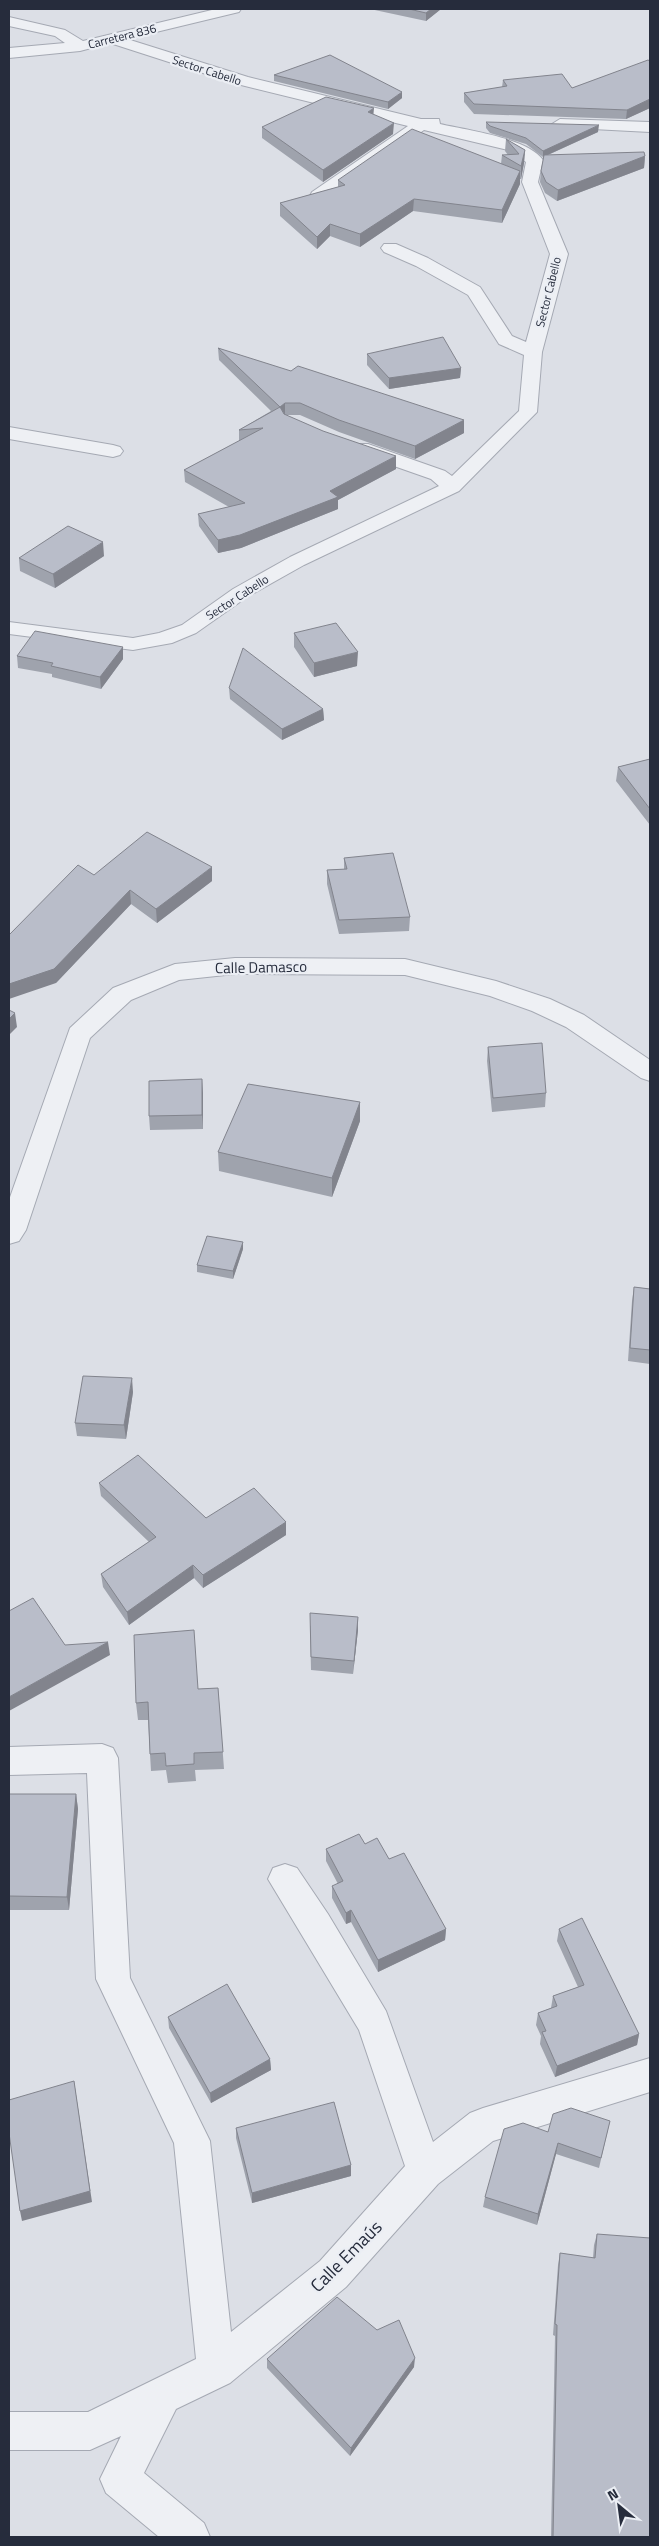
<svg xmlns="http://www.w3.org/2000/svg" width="659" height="2546" font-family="'Titillium Web',sans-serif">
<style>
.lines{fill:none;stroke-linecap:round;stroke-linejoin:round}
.minor-casing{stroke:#a5a9b3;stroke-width:2}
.minor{fill:#eef0f4;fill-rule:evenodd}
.wall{fill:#9fa3ad}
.shaded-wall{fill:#82848d}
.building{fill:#b9bdc9;stroke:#82848d}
.labels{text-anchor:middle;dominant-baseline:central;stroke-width:4.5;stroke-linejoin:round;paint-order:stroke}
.far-street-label{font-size:12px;fill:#262c3c;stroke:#ebeef4}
.street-label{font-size:15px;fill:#262c3c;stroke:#ebeef4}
.near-street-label{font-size:18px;fill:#262c3c;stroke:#ebeef4}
</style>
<rect width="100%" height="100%" fill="#dcdfe6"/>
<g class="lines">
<defs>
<path id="minor" d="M 216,9 L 241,9 L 239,12 L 127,39 L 248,77 L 421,119 L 439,119 L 440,124 C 466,130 528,138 543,160 L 538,182 L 568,254 L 542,352 L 537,412 L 459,491 L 304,565 L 247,597 L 196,633 L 172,643 L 133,650 L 9,634 L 9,622 L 133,638 L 159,633 L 182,625 L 233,589 L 290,557 L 439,486 L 431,479 L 354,452 L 351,448 L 354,444 L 368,444 L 445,471 L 452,476 L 519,411 L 524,355 L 499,344 L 468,295 L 416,266 L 384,252 L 381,248 L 384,244 L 396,244 L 428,258 L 480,287 L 512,336 L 526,342 L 550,254 L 522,182 L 526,162 L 508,150 L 424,130 L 324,200 L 312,200 L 310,196 L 312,192 L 408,126 L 237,84 L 110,43 L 80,51 L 9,58 L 9,48 L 65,43 L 55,36 L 9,26 L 9,17 L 65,30 L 83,41 Z
M 560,119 L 649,122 L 650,132 L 554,127 L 552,124 Z
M 9,427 L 113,445 L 120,447 L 123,451 L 120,455 L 113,457 L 9,439 Z
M 235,958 L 405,959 L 496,981 L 550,999 L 584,1015 L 650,1060 L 650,1081 L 641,1078 L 566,1027 L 532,1011 L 490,996 L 405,975 L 235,974 L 179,980 L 131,1000 L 90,1038 L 26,1230 L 19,1241 L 9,1244 L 9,1200 L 70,1028 L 113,988 L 175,964 Z
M 102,1744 L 113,1748 L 118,1758 L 130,1978 L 210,2141 L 231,2332 L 320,2261 L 405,2166 L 359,2030 L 268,1879 L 273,1868 L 285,1864 L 297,1868 L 328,1914 L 386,2011 L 433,2142 L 470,2113 L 483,2108 L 650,2058 L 650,2092 L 493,2141 L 438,2184 L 346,2287 L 230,2383 L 176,2409 L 144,2473 L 204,2523 L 210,2537 L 159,2537 L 106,2493 L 100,2479 L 121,2436 L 90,2450 L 9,2450 L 9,2412 L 88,2412 L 196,2359 L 174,2143 L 96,1979 L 87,1773 L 9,1775 L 9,1747 Z"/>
</defs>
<use href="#minor" class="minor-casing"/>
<use href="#minor" class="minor"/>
</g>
<path class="wall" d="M 370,9 L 441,9 L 426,21 Z
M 650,61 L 650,108 L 626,119 L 474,114 L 464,102 L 464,93 L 502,87 L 503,80 L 572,88 Z
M 274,75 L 402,98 L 388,109 L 274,81 Z
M 486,122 L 598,132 L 548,155 L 645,156 L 644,168 L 557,201 L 545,193 L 540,182 L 541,171 L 544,157 L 543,157 L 526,144 L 490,133 L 486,128 Z
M 262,127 L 393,134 L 323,182 L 262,138 Z
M 506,139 L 525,150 L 524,163 L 521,179 L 520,179 L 520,184 L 502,223 L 413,211 L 360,247 L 330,236 L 317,249 L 280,216 L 280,203 L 338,187 L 338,180 L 501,164 L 502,155 L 508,155 L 505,151 Z
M 218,348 L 464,433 L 415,459 L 339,432 L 300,415 L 286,415 L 396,469 L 338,500 L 338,509 L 241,548 L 218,553 L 199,526 L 198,514 L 229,507 L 185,482 L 184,470 L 239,441 L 239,430 L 271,411 L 219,360 Z
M 367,354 L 461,368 L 460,378 L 389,389 L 367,365 Z
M 104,556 L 55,588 L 20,571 L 19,558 Z
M 294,633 L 357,666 L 314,677 L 294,647 Z
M 123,647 L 123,659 L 101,689 L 52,677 L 52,674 L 18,668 L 17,656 Z
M 229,688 L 323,709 L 324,720 L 282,740 L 230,699 Z
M 650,759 L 650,825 L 616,781 L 618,767 Z
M 344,858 L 410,917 L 409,931 L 339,934 L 327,884 L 327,870 L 344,869 Z
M 94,875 L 212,881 L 157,923 L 131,904 L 56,983 Z
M 488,1047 L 546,1093 L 545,1107 L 492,1112 L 487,1061 Z
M 202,1079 L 203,1129 L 150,1130 L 149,1116 Z
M 360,1102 L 360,1121 L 332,1197 L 219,1171 L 218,1152 Z
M 243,1249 L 233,1279 L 197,1272 L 197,1265 Z
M 634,1287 L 650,1289 L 650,1364 L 628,1361 L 632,1301 Z
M 133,1392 L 126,1439 L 77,1436 L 75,1423 Z
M 99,1483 L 206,1518 L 286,1522 L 286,1535 L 203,1588 L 194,1578 L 129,1625 L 103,1587 L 101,1574 L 149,1542 L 101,1496 Z
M 358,1617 L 358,1630 L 353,1674 L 311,1670 L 310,1626 Z
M 218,1688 L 224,1769 L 195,1770 L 196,1781 L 168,1783 L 166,1770 L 151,1771 L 148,1720 L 138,1720 L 136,1703 L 198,1689 Z
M 9,1794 L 76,1794 L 78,1809 L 69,1910 L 9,1910 Z
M 365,1844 L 389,1859 L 446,1929 L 445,1940 L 378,1972 L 351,1922 L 346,1924 L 332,1898 L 332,1886 L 338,1884 L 326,1861 L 326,1849 Z
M 559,1929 L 639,2034 L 637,2045 L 555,2077 L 540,2044 L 541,2036 L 536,2025 L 538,2013 L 551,2008 L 553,1996 L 578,1987 L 557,1941 Z
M 168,2017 L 270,2059 L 271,2070 L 211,2103 L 169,2028 Z
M 610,2121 L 599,2168 L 556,2154 L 537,2225 L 483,2207 L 485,2197 L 548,2132 Z
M 236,2128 L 351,2165 L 351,2176 L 252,2203 L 236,2138 Z
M 597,2234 L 650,2537 L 551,2537 L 555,2336 L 553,2335 L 558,2265 L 560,2253 L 593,2258 L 594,2245 Z
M 267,2359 L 414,2367 L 350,2456 L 267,2368 Z"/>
<path class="shaded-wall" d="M 431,9 L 441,9 L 426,21 L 426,13 Z
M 402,92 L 402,98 L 388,109 L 388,102 Z
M 650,99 L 650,108 L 626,119 L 627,110 Z
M 374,108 L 373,119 L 368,112 Z
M 394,123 L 393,134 L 323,182 L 323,170 Z
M 599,125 L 598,132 L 543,157 L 543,151 Z
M 525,150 L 524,163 L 521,179 L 521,166 Z
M 645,156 L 644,168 L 557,201 L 558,190 Z
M 520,171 L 520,184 L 502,223 L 502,210 Z
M 414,199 L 413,211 L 360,247 L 360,234 Z
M 330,224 L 330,236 L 317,249 L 317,237 Z
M 461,368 L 460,378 L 389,389 L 389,378 Z
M 285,403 L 285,415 L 280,407 Z
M 464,420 L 464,433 L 415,459 L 415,446 Z
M 396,456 L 396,469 L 338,500 L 338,509 L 241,548 L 218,553 L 218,540 L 330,491 Z
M 103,542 L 104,556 L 55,588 L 53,574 Z
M 123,647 L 123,659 L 101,689 L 100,677 Z
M 358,652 L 357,666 L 314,677 L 314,663 Z
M 323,709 L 324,720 L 282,740 L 282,729 Z
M 212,867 L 212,881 L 157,923 L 156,909 Z
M 130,890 L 131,904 L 56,983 L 9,999 L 9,984 Z
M 15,1013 L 17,1027 L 9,1035 L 9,1019 Z
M 202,1079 L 203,1093 L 203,1129 L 202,1115 Z
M 360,1102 L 360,1121 L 332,1197 L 332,1178 Z
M 243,1242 L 243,1249 L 233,1279 L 233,1271 Z
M 132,1378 L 133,1392 L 126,1439 L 124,1425 Z
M 286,1522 L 286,1535 L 203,1588 L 203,1575 Z
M 193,1565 L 194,1578 L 129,1625 L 127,1612 Z
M 358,1617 L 358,1630 L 353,1674 L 354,1661 Z
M 108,1642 L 110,1655 L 9,1711 L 9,1697 Z
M 76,1794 L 78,1809 L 69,1910 L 67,1897 Z
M 351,1910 L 351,1922 L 346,1924 L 346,1913 Z
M 446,1929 L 445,1940 L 378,1972 L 378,1960 Z
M 639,2034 L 637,2045 L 555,2077 L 557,2066 Z
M 270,2059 L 271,2070 L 211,2103 L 210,2093 Z
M 74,2081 L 92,2202 L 22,2221 L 20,2211 Z
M 558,2143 L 556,2154 L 537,2225 L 538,2214 Z
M 351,2165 L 351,2176 L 252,2203 L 252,2193 Z
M 415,2358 L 414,2367 L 350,2456 L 351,2448 Z"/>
<path class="building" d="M 409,9 L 431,9 L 426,13 Z
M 330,55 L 402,92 L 388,102 L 274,75 Z
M 648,60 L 650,61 L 650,99 L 627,110 L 474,104 L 464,93 L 507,86 L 503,80 L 562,74 L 572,88 Z
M 326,97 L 374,108 L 368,112 L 394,123 L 323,170 L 262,127 Z
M 486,122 L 599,125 L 543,151 L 526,138 L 490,126 Z
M 412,129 L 520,171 L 502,210 L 414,199 L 360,234 L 330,224 L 317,237 L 280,203 L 345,185 L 338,180 Z
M 506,139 L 525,150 L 521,166 L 502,155 L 519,154 Z
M 644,152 L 645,156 L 558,190 L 546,182 L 541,171 L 544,155 Z
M 443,337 L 461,368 L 389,378 L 367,354 Z
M 218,348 L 291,371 L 298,366 L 464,420 L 415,446 L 339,420 L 300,403 L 285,403 L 280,407 L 284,414 L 323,431 L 396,456 L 330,491 L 338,497 L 240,535 L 218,540 L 198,514 L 245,503 L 184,470 L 263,428 L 239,430 L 280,407 Z
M 68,526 L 103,542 L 53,574 L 19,558 Z
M 336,623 L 358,652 L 314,663 L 294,633 Z
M 35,631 L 123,647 L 100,677 L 51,666 L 53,663 L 17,656 Z
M 243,648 L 323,709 L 282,729 L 229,688 Z
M 650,759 L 650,809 L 618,767 Z
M 147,832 L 212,867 L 156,909 L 130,890 L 54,969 L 9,984 L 9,935 L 78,865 L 94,875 Z
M 393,853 L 410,917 L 339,920 L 327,870 L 347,869 L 344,858 Z
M 9,1010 L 15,1013 L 9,1019 Z
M 542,1043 L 546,1093 L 493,1098 L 488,1047 Z
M 202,1079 L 202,1115 L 149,1116 L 149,1081 Z
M 248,1084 L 360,1102 L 332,1178 L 218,1152 Z
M 207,1236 L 243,1242 L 233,1271 L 197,1265 Z
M 634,1287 L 650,1289 L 650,1350 L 630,1348 Z
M 83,1376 L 132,1378 L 124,1425 L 75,1423 Z
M 138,1455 L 206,1518 L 254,1488 L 286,1522 L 203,1575 L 193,1565 L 127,1612 L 101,1574 L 156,1537 L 99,1483 Z
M 33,1598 L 65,1645 L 108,1642 L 9,1697 L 9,1611 Z
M 310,1613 L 358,1617 L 354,1661 L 311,1657 Z
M 194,1630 L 198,1689 L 218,1688 L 223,1752 L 194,1753 L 194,1764 L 166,1766 L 165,1753 L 150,1754 L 148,1702 L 136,1703 L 134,1635 Z
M 9,1794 L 76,1794 L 67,1897 L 9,1896 Z
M 359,1834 L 365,1844 L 377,1838 L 389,1859 L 404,1853 L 446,1929 L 378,1960 L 351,1910 L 346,1913 L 332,1886 L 343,1881 L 326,1849 Z
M 582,1918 L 639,2034 L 557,2066 L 542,2032 L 546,2031 L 538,2013 L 557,2006 L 553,1996 L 584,1985 L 559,1929 Z
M 227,1984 L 270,2059 L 210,2093 L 168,2017 Z
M 74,2081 L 90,2191 L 20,2211 L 9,2133 L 9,2100 Z
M 334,2102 L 351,2165 L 252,2193 L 236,2128 Z
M 571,2108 L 610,2121 L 601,2158 L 558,2143 L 538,2214 L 485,2197 L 504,2129 L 523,2123 L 548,2132 L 553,2114 Z
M 597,2234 L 650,2238 L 650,2537 L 553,2537 L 557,2325 L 555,2324 L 560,2253 L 595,2258 Z
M 337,2297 L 377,2330 L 399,2320 L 415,2358 L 351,2448 L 267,2359 Z"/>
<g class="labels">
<g class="far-street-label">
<text transform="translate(122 36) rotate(-14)">Carretera 836</text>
<text transform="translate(207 70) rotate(18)">Sector Cabello</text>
<text transform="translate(548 292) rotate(-76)">Sector Cabello</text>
<text transform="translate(237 597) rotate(-33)">Sector Cabello</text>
</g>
<g class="street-label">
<text transform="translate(261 967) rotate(-1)">Calle Damasco</text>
</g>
<g class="near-street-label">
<text transform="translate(346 2256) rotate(-45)">Calle Emaús</text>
</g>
</g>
<rect width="659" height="2546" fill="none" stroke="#262c3c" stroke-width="20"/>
<g transform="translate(619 2506) rotate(331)" stroke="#ebeef4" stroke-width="4" paint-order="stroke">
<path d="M0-4L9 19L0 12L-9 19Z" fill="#262c3c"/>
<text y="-8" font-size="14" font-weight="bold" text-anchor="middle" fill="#262c3c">N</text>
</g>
</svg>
